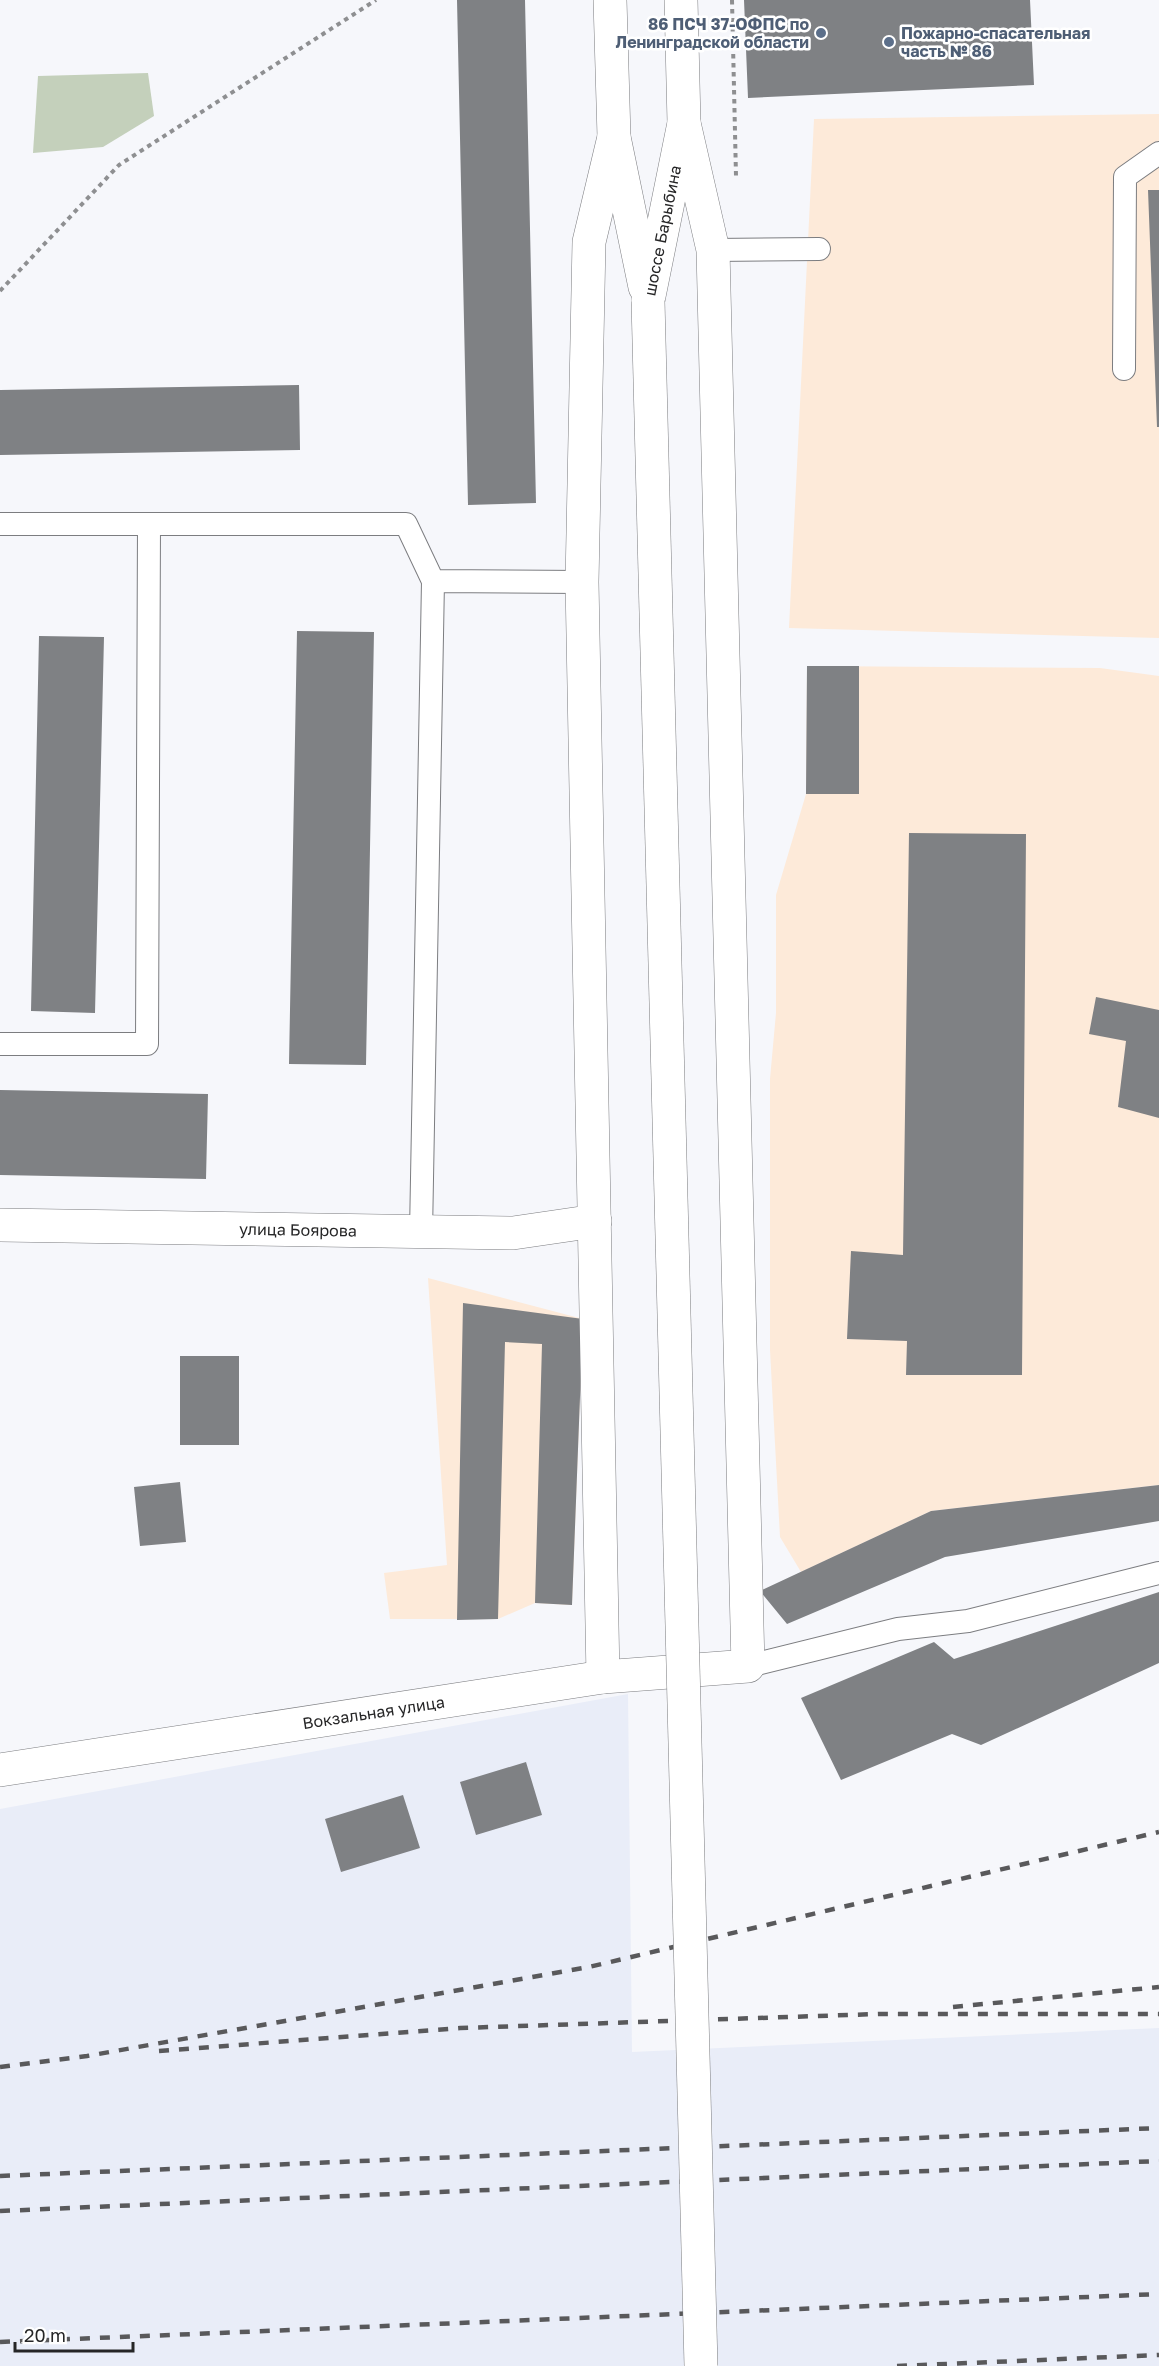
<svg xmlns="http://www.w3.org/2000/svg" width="1159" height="2366" font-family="'Golos Text',sans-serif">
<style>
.built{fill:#e9edf8}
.industrial{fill:#fdead9}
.green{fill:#c4d0bb}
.building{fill:#7f8184}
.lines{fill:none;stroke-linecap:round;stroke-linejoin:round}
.lane-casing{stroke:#7c7d80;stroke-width:24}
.street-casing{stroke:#7c7d80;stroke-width:34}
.secondary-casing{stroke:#7c7d80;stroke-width:34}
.path{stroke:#8e8f91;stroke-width:4;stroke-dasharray:4.5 4.5;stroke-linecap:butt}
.lane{stroke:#fff;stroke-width:22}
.street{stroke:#fff;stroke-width:33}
.secondary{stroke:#fff;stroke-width:33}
.rail{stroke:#59595b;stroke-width:4.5;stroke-dasharray:10 10;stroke-linecap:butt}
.secondary-bridge-casing{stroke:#7c7d80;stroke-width:34;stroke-linecap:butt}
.secondary-bridge{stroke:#fff;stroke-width:33}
.service-dot{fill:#5c6f8a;stroke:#fff;stroke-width:2}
.labels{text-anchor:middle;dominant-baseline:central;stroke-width:5;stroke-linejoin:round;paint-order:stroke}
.service-label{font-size:16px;font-weight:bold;fill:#4e5e75;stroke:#fff;text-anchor:end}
.street-label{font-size:16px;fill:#262627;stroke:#fff}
</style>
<rect width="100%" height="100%" fill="#f6f7fb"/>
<path class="built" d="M 628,1694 L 632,2052 L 1159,2028 L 1159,2366 L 0,2366 L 0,1809 Z"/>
<path class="industrial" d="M 1159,114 L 1159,638 L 789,628 L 814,119 Z
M 807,666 L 1100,668 L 1159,676 L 1159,1485 L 931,1511 L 801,1572 L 780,1537 L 770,1350 L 770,1079 L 776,1013 L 776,895 L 806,794 Z
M 428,1278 L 583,1319 L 572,1605 L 535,1603 L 498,1619 L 390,1619 L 384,1573 L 447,1565 Z"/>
<path class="green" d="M 148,73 L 154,116 L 103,147 L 33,153 L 38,76 Z"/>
<path class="building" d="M 457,0 L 525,0 L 536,503 L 468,505 Z
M 744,0 L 1030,0 L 1034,85 L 748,98 Z
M 1148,190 L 1159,190 L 1159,427 L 1157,427 Z
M 299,385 L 300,450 L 0,455 L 0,390 Z
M 297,631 L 374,632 L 366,1065 L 289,1064 Z
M 39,636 L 104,637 L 95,1013 L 31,1011 Z
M 807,666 L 859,666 L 859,794 L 806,794 Z
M 909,833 L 1026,834 L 1022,1375 L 906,1375 L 907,1341 L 847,1339 L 851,1251 L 903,1255 Z
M 1096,997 L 1159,1010 L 1159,1118 L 1118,1107 L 1126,1041 L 1089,1034 Z
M 0,1090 L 208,1094 L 206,1179 L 0,1175 Z
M 463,1303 L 583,1319 L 572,1605 L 535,1603 L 542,1344 L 505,1342 L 498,1619 L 457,1620 Z
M 180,1356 L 239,1356 L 239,1445 L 180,1445 Z
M 180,1482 L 186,1542 L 140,1546 L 134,1487 Z
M 1159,1485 L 1159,1521 L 945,1557 L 787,1624 L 760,1591 L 931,1511 Z
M 1159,1592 L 1159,1663 L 981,1745 L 952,1734 L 841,1780 L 801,1698 L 934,1642 L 954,1659 Z
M 526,1762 L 542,1815 L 476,1835 L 460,1782 Z
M 403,1795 L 420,1848 L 341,1872 L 325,1819 Z"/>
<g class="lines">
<defs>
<path id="lane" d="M 713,250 L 819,249
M 1124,369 L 1125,177 L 1159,153
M 0,524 L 406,524 L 433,581 L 582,582
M 0,1044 L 147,1044 L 149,524
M 421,1233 L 433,581
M 748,1666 L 898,1629 L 968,1621 L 1159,1573"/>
<g id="street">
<path id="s1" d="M 0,1225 L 513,1233 L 595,1221"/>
<path d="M 603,1677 L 582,582 L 589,242 L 614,137"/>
<path id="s2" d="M 0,1770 L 603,1677 L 748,1666 L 713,250 L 684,123"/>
</g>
<g id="secondary">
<path d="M 610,0 L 614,137 L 645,287"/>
<path id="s3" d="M 648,301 L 684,123 L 681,0"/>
</g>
</defs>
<use href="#lane" class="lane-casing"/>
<use href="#street" class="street-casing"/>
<use href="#secondary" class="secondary-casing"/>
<path class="path" d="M 732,0 L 736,176
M 0,291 L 119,165 L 376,0"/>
<use href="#lane" class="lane"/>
<use href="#street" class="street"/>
<use href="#secondary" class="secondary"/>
<path class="rail" d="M 953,2007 L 1159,1987
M 159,2051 L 460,2028 L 878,2014 L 1159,2014
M 0,2067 L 87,2056 L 589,1967 L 1159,1832
M 0,2176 L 1159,2128
M 0,2211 L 1159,2161
M 0,2342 L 1159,2294
M 897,2366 L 1159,2355"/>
<defs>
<path id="secondary-bridge" d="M 648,301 L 701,2366"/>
</defs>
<use href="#secondary-bridge" class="secondary-bridge-casing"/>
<use href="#secondary-bridge" class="secondary-bridge"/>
</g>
<g class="service-dot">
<circle cx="821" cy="33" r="6"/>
<circle cx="889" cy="42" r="6"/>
</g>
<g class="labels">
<g class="service-label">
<text x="809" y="24">86 ПСЧ 37-ОФПС по<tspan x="809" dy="18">Ленинградской области</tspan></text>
<text x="901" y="33" text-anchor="start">Пожарно-спасательная<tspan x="901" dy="18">часть № 86</tspan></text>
</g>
<g class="street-label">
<text stroke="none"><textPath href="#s3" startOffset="72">шоссе Барыбина</textPath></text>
<text stroke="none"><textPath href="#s1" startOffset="298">улица Боярова</textPath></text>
<text stroke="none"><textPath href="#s2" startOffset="378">Вокзальная улица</textPath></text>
</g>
</g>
<path d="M15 2342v9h118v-9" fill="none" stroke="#262627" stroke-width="3"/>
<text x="24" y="2342" font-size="18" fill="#262627" stroke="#ffffff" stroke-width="4.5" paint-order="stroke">20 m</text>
</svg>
